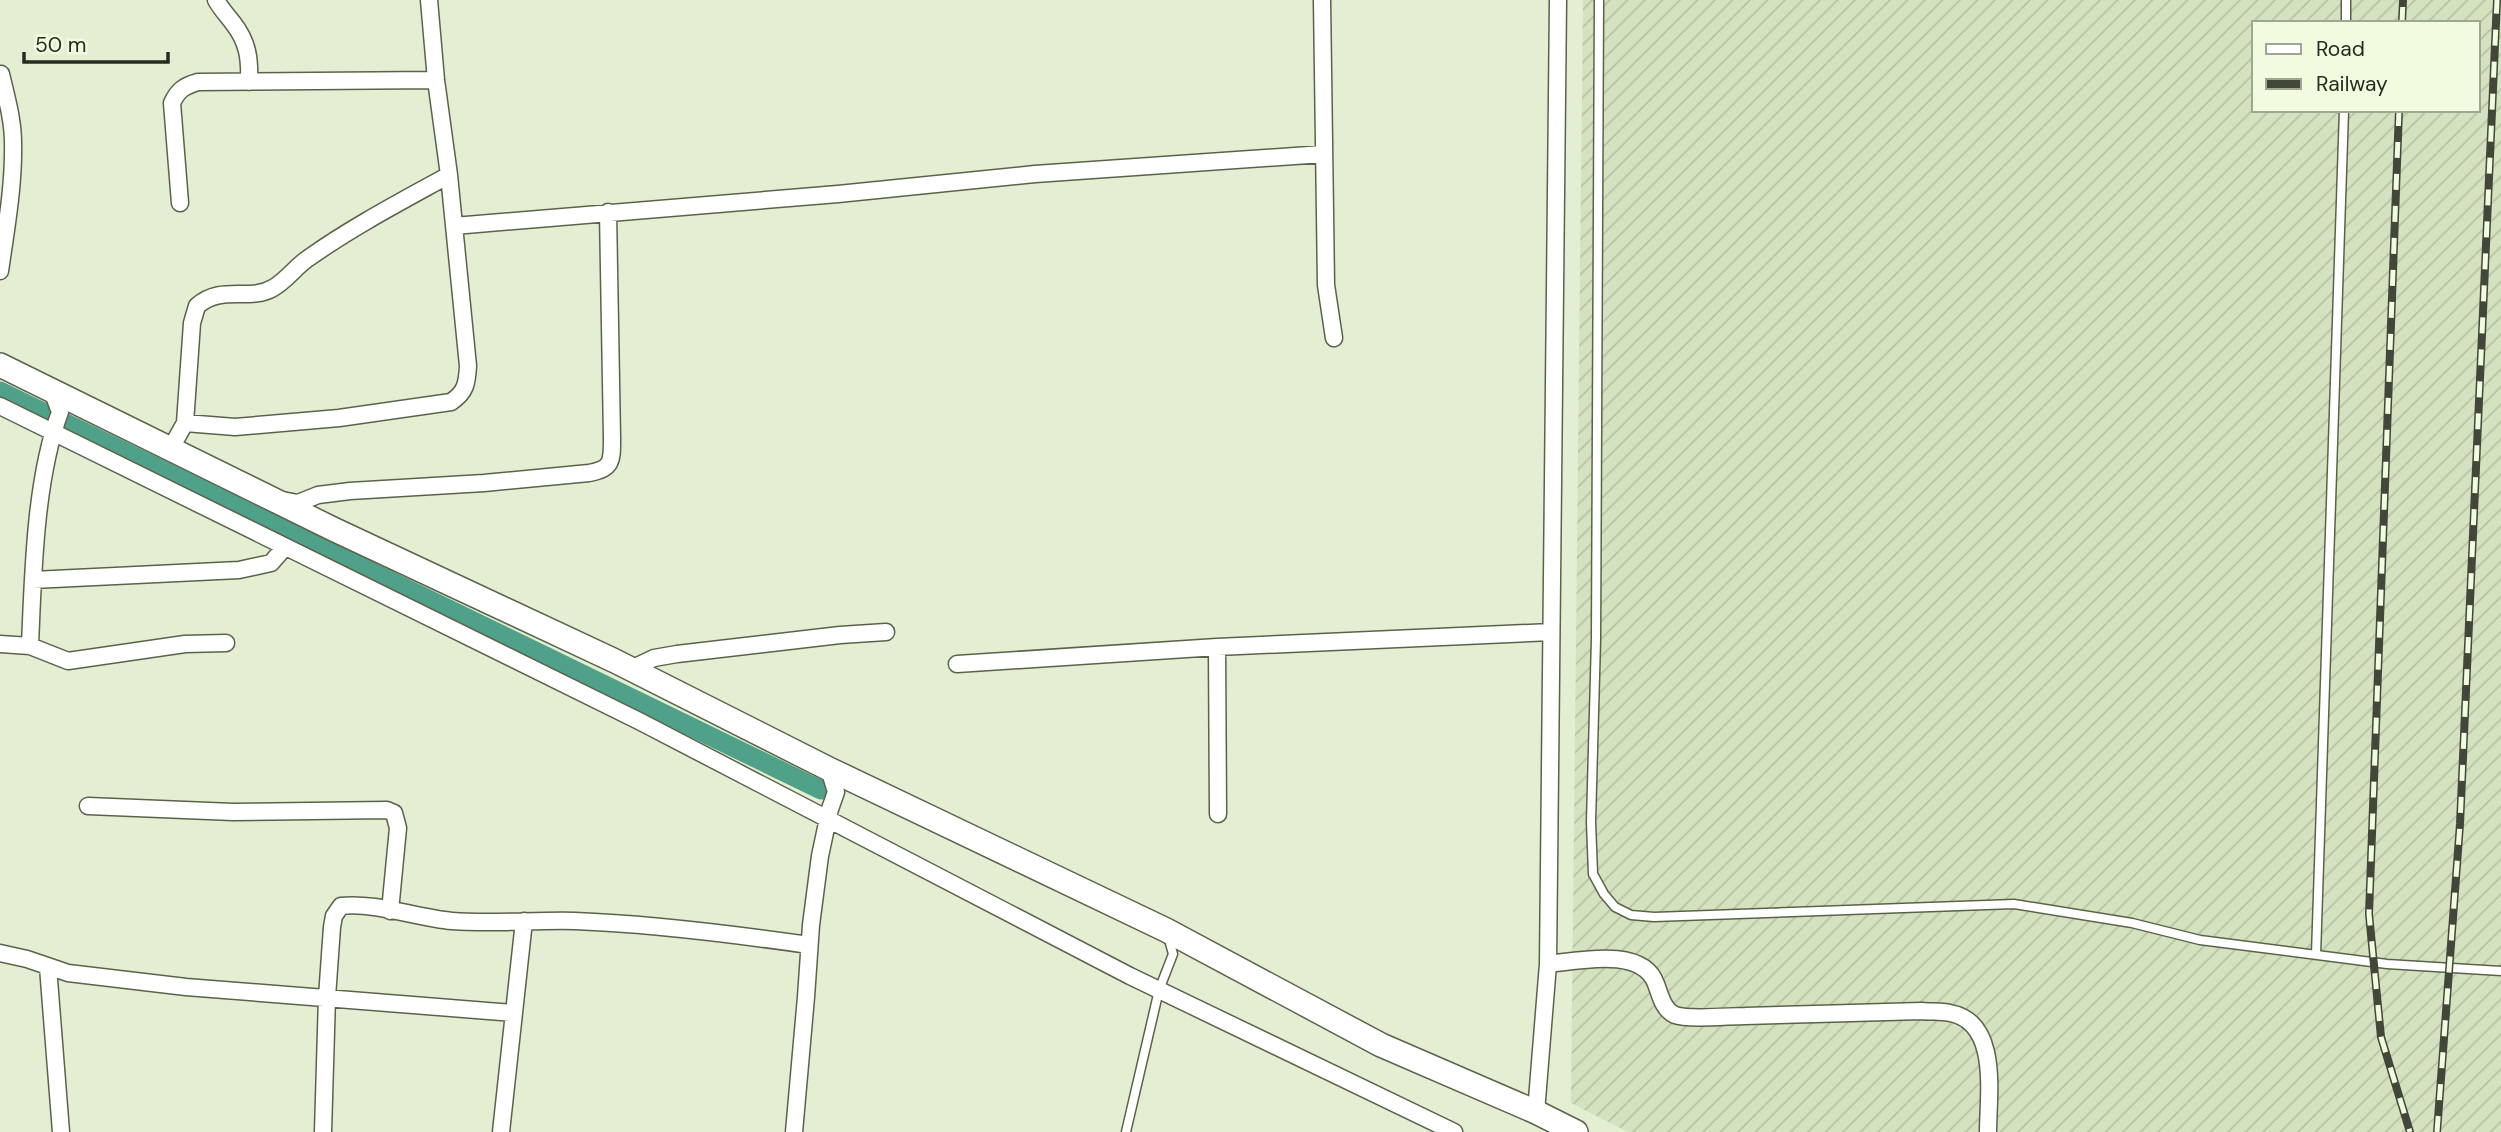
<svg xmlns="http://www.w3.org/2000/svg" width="2501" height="1132" font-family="'DM Sans',sans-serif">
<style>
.industrial{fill:url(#industrial-furrows);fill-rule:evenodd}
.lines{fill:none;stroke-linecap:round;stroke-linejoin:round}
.canal{stroke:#50a189;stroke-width:19}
.lane-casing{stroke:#5a634a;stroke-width:11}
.street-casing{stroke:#5a634a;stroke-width:19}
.secondary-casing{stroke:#5a634a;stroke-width:26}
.lane{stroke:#fff;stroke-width:8}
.street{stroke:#fff;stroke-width:16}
.secondary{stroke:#fff;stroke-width:23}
.rail-casing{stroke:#42473a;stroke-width:8}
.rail{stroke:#f0fbdf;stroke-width:5;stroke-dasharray:16;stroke-linecap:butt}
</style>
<defs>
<pattern id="industrial-furrows" width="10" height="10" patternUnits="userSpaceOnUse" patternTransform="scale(1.75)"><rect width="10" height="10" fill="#d5e2bf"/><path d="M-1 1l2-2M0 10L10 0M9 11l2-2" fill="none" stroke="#b7c2a4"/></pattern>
</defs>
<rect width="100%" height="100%" fill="#e3eed2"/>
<path class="industrial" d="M 1583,0 L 2501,0 L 2501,1132 L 1628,1132 L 1571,1103 ZM 2254,23 L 2478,23 L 2478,110 L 2254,110 Z"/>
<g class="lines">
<path class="canal" d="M 0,391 L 821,790"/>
<defs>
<path id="lane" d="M 1599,0 L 1596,639 L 1591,822 L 1593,874 L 1604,894 L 1615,907 L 1631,915 L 1654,917 L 2014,904 L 2132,923 L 2200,940 L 2387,964 L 2501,971
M 2346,23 L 2346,0
M 2316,955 L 2344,110
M 1126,1132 L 1159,990 L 1173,954 L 1168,936"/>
<path id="street" d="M 216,0 C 221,9 227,15 233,23 C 248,42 250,59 249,82
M 1322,0 L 1326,285 L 1334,338
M 180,203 L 172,103 C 178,90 184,86 198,82 L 436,80
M 454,226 L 838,194 L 1035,174 L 1323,154
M 0,271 C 6,229 14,185 13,143 C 13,119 6,96 1,74
M 0,406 L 639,721 L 1130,976 L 1454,1132
M 185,423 L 235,427 L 339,418 L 451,402 C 466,392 467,383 468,366 L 449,175 L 436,80 L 429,0
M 171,448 L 185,423 L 192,323 L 197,306 C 222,284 249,302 273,288 C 287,280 297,265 310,257 C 354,226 402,201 449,175
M 282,500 L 298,503 L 318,495 L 350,491 L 484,483 L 589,473 C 613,469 612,460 612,438 L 608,212
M 33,580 L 239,570 L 271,563 L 285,547
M 0,644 L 30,646 L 68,661 L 185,644 L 226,643
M 30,646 C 33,574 35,479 60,412 L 52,391
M 1217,647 L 1218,814
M 624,664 L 633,668 L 654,658 L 677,654 L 840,635 L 886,632
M 957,664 L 1217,647 L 1551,632
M 88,806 L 233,812 L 387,810 L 394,813 L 398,828 L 390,911
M 0,953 L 27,959 L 68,973 L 186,987 L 514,1013
M 1548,964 C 1578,961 1643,946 1656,984 C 1660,994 1663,1010 1675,1015 C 1689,1020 1729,1016 1745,1016 C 1804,1014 1863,1013 1922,1011 C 1931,1012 1941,1011 1950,1013 C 2000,1022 1988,1095 1988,1132
M 48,967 L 61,1132
M 1536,1112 L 1548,964 L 1558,0
M 323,1132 L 327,997 L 332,927 L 334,916 L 341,906 C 376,902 417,918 452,921 C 493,924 534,920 575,921 C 654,924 732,934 809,945
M 501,1132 L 524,921
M 794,1132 L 806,997 L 811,925 L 820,856 L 830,809 L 836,792 L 829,769"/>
<path id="secondary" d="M 0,365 L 333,529 L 615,661 L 829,769 L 1166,930 L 1381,1045 L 1536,1112 L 1576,1132"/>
</defs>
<use href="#lane" class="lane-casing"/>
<use href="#street" class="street-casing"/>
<use href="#secondary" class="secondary-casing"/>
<use href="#lane" class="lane"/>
<use href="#street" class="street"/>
<use href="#secondary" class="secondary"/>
<defs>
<path id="rail" d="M 2402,23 L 2403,0
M 2399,110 L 2369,914 L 2381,1037 L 2410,1132
M 2437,1132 L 2460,824 L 2497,0"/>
</defs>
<use href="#rail" class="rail-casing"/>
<use href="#rail" class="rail"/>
</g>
<rect x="2252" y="21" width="228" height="91" fill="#f0fbdf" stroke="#9fa793" stroke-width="2"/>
<rect x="2266" y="44" width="35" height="10" fill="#ffffff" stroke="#9fa793" stroke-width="2"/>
<text x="2316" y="56" font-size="21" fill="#262a20">Road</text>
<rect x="2266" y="79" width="35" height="10" fill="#42473a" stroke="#9fa793" stroke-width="2"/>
<text x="2316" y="91" font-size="21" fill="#262a20">Railway</text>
<path d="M24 52v10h144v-10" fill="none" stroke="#262a20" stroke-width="3.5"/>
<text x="35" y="52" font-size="21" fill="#262a20" stroke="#f0fbdf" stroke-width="5" paint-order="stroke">50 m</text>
</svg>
